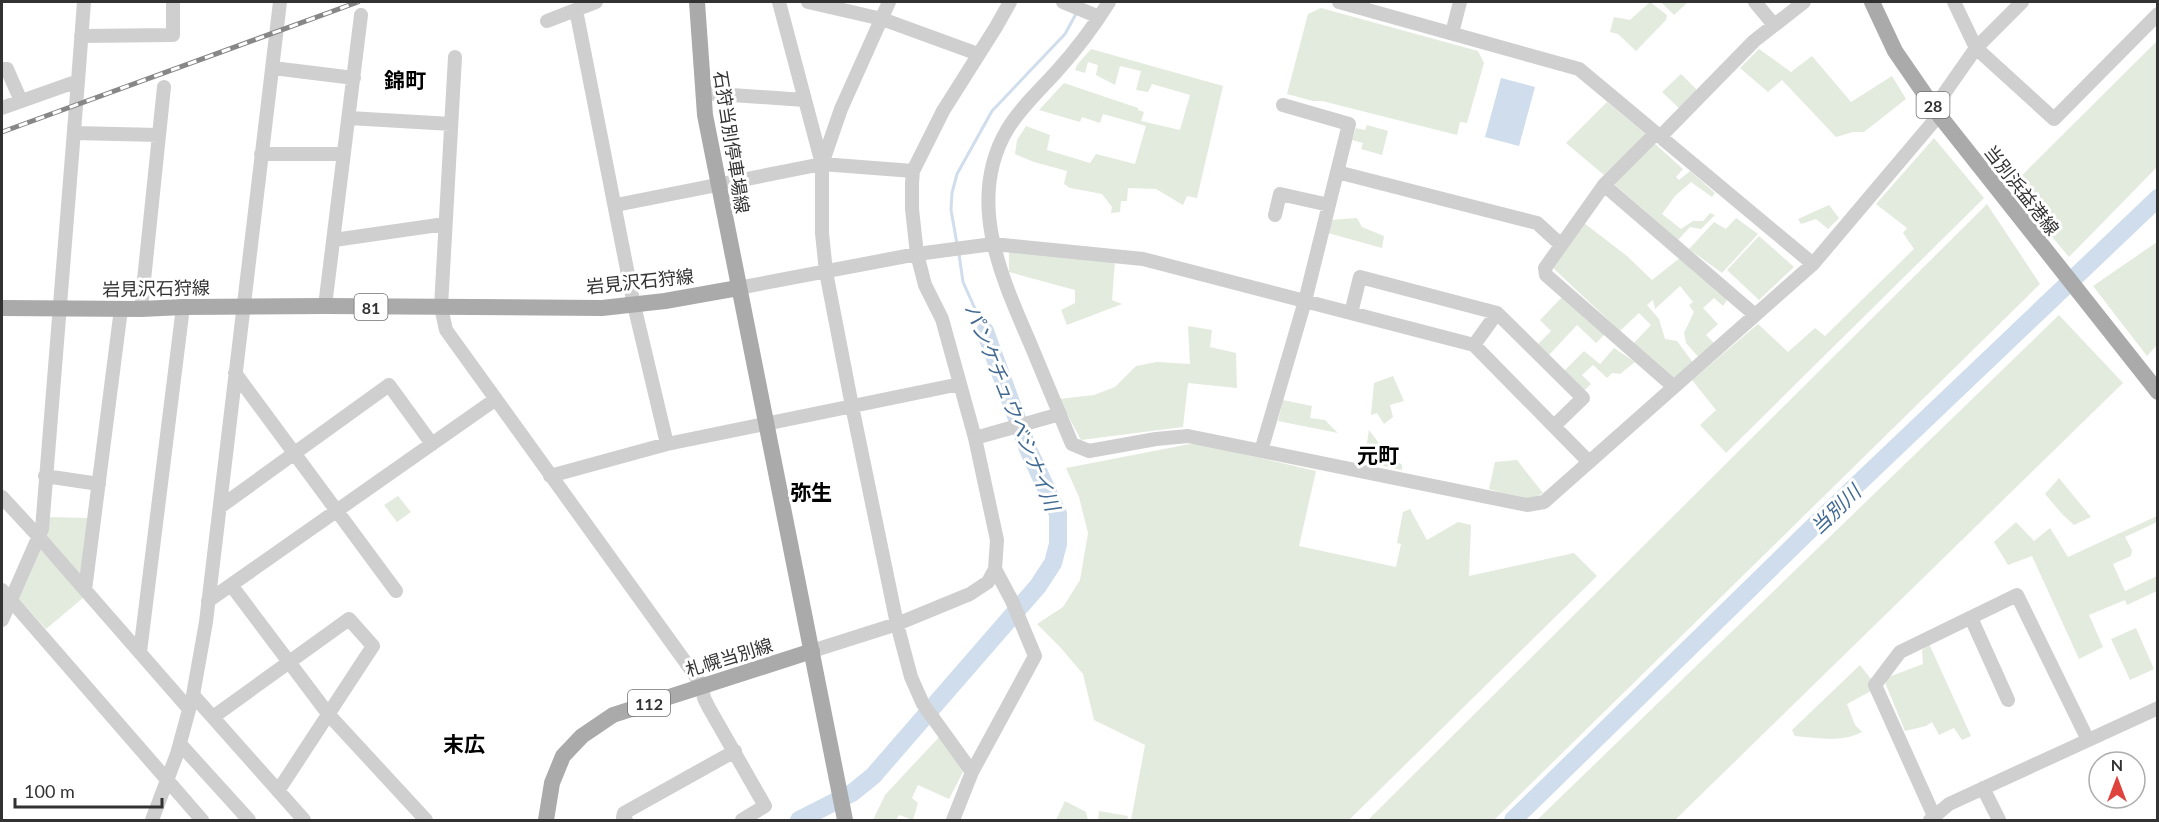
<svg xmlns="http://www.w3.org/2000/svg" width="2159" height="822" font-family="Lato,'Noto Sans JP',sans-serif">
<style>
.green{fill:#e3ebde}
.water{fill:#cfddec}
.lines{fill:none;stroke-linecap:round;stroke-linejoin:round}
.stream{stroke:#cfddec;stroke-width:3}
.river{stroke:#cfddec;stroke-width:18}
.minor{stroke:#cfcfcf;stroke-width:14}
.major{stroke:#aaa;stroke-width:16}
.rail-casing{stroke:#878787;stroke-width:5}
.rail{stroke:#fff;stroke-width:3;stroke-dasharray:9;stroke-linecap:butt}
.labels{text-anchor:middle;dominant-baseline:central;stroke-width:6;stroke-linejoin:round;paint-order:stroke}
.shield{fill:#fff;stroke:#707070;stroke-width:1.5}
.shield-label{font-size:16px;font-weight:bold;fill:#323232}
.street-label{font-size:18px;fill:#323232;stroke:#fff}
.water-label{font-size:20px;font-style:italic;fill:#426a92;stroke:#fff}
.quarter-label{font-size:21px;font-weight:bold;fill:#000;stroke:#fff}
</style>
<rect width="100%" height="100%" fill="#fff"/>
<path class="green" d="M 1650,2 L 1667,15 L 1666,20 L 1636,51 L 1618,34 L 1610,32 L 1614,17 L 1630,20 Z
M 1661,2 L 1688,2 L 1674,15 Z
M 1321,8 L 1478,51 L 1484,63 L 1467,123 L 1460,122 L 1457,135 L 1322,101 L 1313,101 L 1287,94 L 1308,14 Z
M 2157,41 L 2157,167 L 2069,257 L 2010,187 Z
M 1091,49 L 1223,86 L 1197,198 L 1187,196 L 1183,205 L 1156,189 L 1128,188 L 1127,201 L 1121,201 L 1120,212 L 1111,213 L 1112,207 L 1102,194 L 1070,188 L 1064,184 L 1067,171 L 1034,162 L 1015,154 L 1017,140 L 1026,126 L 1050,135 L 1047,150 L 1090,163 L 1096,154 L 1135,164 L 1146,126 L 1103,114 L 1100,123 L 1082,117 L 1080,122 L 1039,110 L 1064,83 L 1138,108 L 1138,110 L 1144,112 L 1141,121 L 1180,130 L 1190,95 L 1152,84 L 1148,92 L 1136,90 L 1141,71 L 1120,66 L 1115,85 L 1096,75 L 1098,65 L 1088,62 L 1085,73 L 1075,70 L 1077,65 Z
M 1759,49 L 1791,72 L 1812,56 L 1851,102 L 1892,76 L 1906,99 L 1864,132 L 1853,132 L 1836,137 L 1782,80 L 1768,92 L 1740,68 Z
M 1681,74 L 1698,91 L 1680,109 L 1662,92 Z
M 1607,102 L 1646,134 L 1604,175 L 1566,143 Z
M 1367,125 L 1388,131 L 1382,155 L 1361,149 L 1363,143 L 1352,140 L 1356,128 L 1365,130 Z
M 1934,138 L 1984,198 L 1726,453 L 1700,425 L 1716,410 L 1692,380 L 1758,324 L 1788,352 L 1815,328 L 1825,336 L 1914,249 L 1903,233 L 1907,228 L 1876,204 Z
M 1653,142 L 1683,169 L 1676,177 L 1679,180 L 1690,171 L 1715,193 L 1712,197 L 1691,182 L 1675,196 L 1662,214 L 1681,229 L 1693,221 L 1703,221 L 1710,213 L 1715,215 L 1701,229 L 1690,227 L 1678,240 L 1612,182 Z
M 1987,204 L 2040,284 L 1494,820 L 1368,820 Z
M 1829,205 L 1839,218 L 1828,229 L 1816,219 L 1801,224 L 1798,219 Z
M 1357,218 L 1362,227 L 1384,236 L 1382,248 L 1328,233 L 1331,220 Z
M 1736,218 L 1758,234 L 1722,273 L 1689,249 L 1714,222 L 1726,229 Z
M 1584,223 L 1627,256 L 1652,280 L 1681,257 L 1729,297 L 1723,306 L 1714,298 L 1703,308 L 1718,324 L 1706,335 L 1715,344 L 1700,359 L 1686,343 L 1684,333 L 1694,312 L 1689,305 L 1693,302 L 1680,286 L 1655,309 L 1653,300 L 1647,305 L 1659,319 L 1665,339 L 1677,341 L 1694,364 L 1674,381 L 1633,344 L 1651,325 L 1639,313 L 1620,331 L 1552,267 Z
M 1759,236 L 1794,267 L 1759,300 L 1727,270 Z
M 2157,242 L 2157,345 L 2147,356 L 2093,286 Z
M 1009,251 L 1115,260 L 1112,300 L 1122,304 L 1067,325 L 1061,310 L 1075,303 L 1075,290 L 1009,272 Z
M 1565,294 L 1606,333 L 1596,343 L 1577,325 L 1549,355 L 1538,344 L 1551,331 L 1540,320 Z
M 2059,315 L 2123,383 L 1675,820 L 1537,820 Z
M 1188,326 L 1212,330 L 1210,347 L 1236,353 L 1237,388 L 1188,383 L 1183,427 L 1081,440 L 1059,399 L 1094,395 L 1115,387 L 1136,366 L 1157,362 L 1190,364 Z
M 1614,348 L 1635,362 L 1620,374 L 1612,373 L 1607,378 L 1593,365 L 1582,375 L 1591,384 L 1583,392 L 1564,371 L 1584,351 L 1600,364 Z
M 1393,376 L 1404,401 L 1390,405 L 1393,417 L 1384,424 L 1377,413 L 1371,415 L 1374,383 Z
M 1283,400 L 1312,406 L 1310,418 L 1325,420 L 1338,433 L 1278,421 Z
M 1369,430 L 1385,451 L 1402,465 L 1402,470 L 1364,462 Z
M 1195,443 L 1316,471 L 1299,546 L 1396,567 L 1401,544 L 1397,543 L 1403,512 L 1410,509 L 1427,540 L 1458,522 L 1471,525 L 1469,576 L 1574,553 L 1597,576 L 1349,820 L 1131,820 L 1145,745 L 1094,720 L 1083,674 L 1060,647 L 1037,624 L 1063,607 L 1080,580 L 1088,533 L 1079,497 L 1066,468 Z
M 1517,460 L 1543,493 C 1528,504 1505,494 1489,489 L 1495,462 Z
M 2059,478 L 2091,517 L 2074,525 L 2063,515 L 2045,494 Z
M 398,496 L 411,512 L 397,522 L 384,505 Z
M 2157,516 L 2157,522 L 2125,537 L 2132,550 L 2131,556 L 2113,564 L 2125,591 L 2157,576 L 2157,591 L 2127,605 L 2125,600 L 2089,615 L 2103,647 L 2079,659 L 2032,556 L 2008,565 L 1994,542 L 2016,522 L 2034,541 L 2050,528 L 2068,557 Z
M 48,517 L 89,518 L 81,576 L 45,535 Z
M 40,549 L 84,597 L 46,629 L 18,598 Z
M 2136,628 L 2154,669 L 2130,680 L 2111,639 Z
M 1929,644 L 1971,736 L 1962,740 L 1954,728 L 1939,735 L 1932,722 L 1926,726 L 1905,731 L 1886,685 L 1886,678 L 1923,664 L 1922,650 Z
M 1860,665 L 1871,679 L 1871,691 L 1847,704 L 1855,725 L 1862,732 C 1841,743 1818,738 1795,736 L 1792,730 Z
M 940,736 L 961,765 L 963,772 L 949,799 L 918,785 L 912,798 L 918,803 L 913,820 L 899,815 L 896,820 L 873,820 L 885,795 Z
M 1065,801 L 1086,812 L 1088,820 L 1056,820 Z
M 1099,811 L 1128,816 L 1127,820 L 1098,820 Z"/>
<path class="water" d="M 1501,78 L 1535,87 L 1519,146 L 1485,137 Z"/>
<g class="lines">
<path class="stream" d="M 957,244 L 951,210 L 952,193 L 957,174 L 992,111 L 1065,34 L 1077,12
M 959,254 L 963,282 L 985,331"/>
<path class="river" d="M 799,820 L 852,793 L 873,776 L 1038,586 L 1053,563 L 1058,544 L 1058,514 L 1028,449 L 985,331
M 1513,820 L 1822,518 L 2158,198"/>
<path class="minor" d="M 779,2 L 822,164
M 808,2 L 882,19 L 978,54
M 889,2 L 841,109 L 822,164 L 822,233 L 826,272 L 852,406 L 897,624 L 911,677 L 923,704 L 972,772
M 1063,2 L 1099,17
M 1109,2 C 1094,26 1076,50 1057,71 C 1040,90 1020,108 1007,130 C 966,200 1001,276 1030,343 C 1044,377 1058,410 1072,444 L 1089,451 L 1156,439 L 1188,436 L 1527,505 L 1544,502 L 1813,264 L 1939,115
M 1339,2 L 1579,69 L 1813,264
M 1755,2 L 1774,25
M 1954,2 L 1976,48 L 2054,119 L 2158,14
M 576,10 L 634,305 L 667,444
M 547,21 L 596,2
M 1452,33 L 1460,2
M 81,36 L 173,35 L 173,2
M 455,57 L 441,307 L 446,330 L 702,685 L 704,698 L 709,708 L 765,806 L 742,820
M 273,68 L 354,78
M 2,69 L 7,69 L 21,101
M 703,93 L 805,100
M 2,108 L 78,81 L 84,2
M 1934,108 L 1976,48 L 2022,2
M 349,118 L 451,124
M 74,133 L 159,135
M 1656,133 L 1604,185 L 1545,268 L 1546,275 L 1674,387
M 1660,137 L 1754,41 L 1804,2
M 261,154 L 344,154
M 1337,172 L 1537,223 L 1560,244
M 1604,185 L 1755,315
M 616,205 L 822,164 L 913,171
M 1275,215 L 1280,194 L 1329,205
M 334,240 L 445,224
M 738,288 L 917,254 L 993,244 L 1143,259 L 1474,345 L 1589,462
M 325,306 L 361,15
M 141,309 L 164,87
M 1351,313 L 1360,277 L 1497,313 L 1583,398 L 1554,426
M 1474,345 L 1497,313
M 235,373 L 396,591
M 975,438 L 1060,414
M 1261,451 L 1305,301 L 1349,124 L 1283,105
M 45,476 L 99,484
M 550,476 L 667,444 L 960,384
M 2,497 L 38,536 L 189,709
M 220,507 L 389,385 L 432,444
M 231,585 L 329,715 L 426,820
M 2,590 L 202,820
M 85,590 L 121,309
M 208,601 L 496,399
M 1971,618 L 2008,700
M 2,620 L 42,529 L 78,81
M 812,651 L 897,624 L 970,594 L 988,582 L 995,569 L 997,540 L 975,438 L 942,319 L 925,285 L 917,254 L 912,209 L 912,183 L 913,171 L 943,111 L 996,27 L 1010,2
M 140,652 L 183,307
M 193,695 L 304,820
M 213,717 L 349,619 L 373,646 L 278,791
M 180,744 L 249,820
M 1983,788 L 1999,820
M 1934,816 L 1875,685 L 1900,652 L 2017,595 L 2088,740
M 152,820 L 177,754 L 193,695 L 206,622 L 280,2
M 626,820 L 623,817 L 624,813 L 735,751
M 953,820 L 972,772 L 1035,656 L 1012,601 L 995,569
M 1930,820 L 1949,804 L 2158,708"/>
<path class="major" d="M 697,2 L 705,115 L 845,820
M 1872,2 L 1895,51 L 1939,115 L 2158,392
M 2,308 L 141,309 L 183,307 L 325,306 L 602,308 L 665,301 L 738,288
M 546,820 L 552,783 L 563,756 L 582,736 L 613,715 L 812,651"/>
<defs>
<path id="rail" d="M 2,132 L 358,2"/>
</defs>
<use href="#rail" class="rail-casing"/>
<use href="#rail" class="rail"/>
</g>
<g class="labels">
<g class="shield">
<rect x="1916.5" y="92" width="33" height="26" rx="4.5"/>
<rect x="354.5" y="294" width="33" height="26" rx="4.5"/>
<rect x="628" y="690" width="42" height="26" rx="4.5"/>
</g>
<g class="shield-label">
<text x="1933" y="105">28</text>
<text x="371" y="307">81</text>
<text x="649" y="703">112</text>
</g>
<g class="street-label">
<text transform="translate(732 142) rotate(81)">石狩当別停車場線</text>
<text transform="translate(2022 190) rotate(52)">当別浜益港線</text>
<text transform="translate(640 281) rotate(-6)">岩見沢石狩線</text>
<text transform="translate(156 288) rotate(-1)">岩見沢石狩線</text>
<text transform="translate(729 657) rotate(-17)">札幌当別線</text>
</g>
<g class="water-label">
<text transform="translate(1013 407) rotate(68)">パンケチュウベシナイ川</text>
<text transform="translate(1835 509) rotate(-44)">当別川</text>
</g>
<g class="quarter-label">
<text x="405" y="79">錦町</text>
<text x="1378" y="454">元町</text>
<text x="811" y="491">弥生</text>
<text x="464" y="743">末広</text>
</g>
</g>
<rect width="2159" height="822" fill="none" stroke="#323232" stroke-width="6"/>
<g transform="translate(2117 780)"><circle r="28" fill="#ffffff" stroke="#adadad" stroke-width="1.5"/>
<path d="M0-4.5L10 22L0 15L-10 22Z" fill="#de433e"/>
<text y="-9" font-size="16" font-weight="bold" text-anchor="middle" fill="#323232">N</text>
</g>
<path d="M15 798v9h147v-9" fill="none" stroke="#323232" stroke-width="3"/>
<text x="24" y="798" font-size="18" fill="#323232" stroke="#ffffff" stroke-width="4.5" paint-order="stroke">100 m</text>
</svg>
